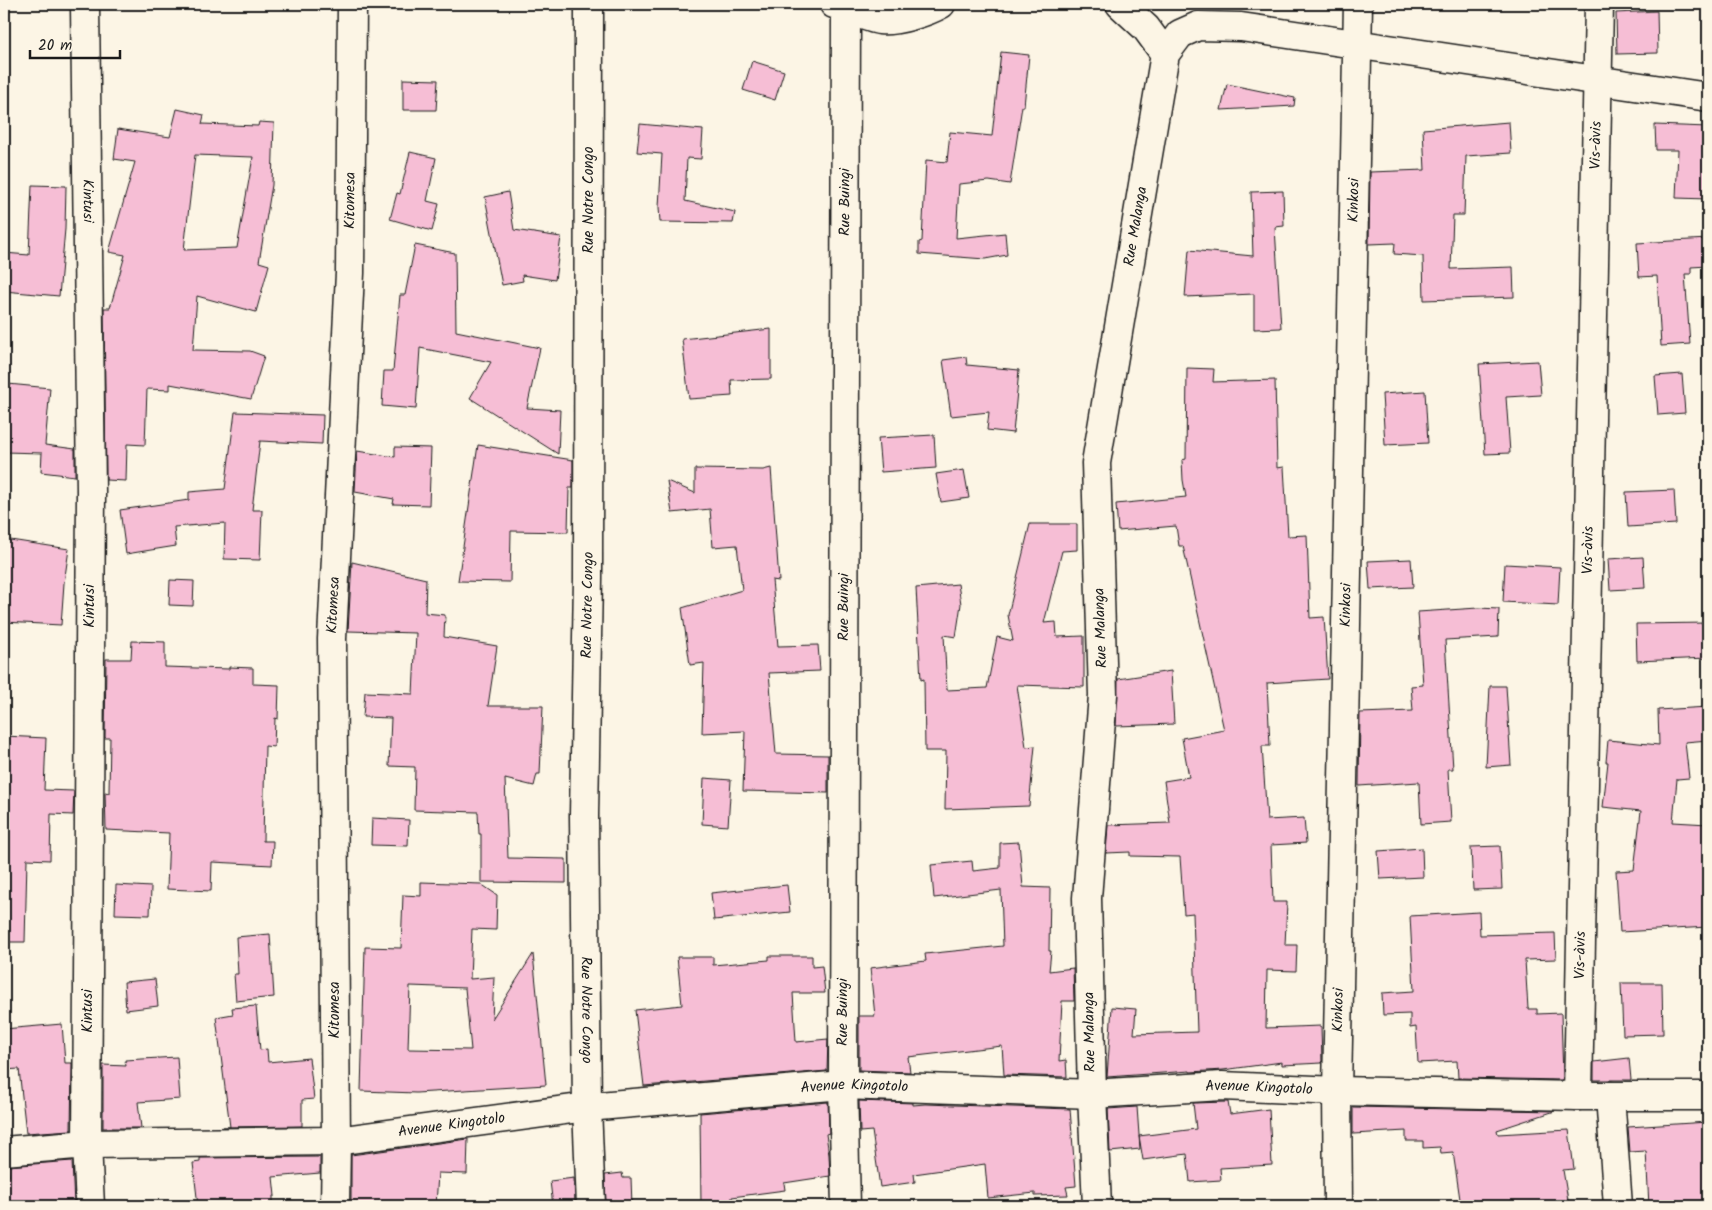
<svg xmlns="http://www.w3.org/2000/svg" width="1712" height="1210" font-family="Kalam,sans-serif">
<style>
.building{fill:#f6bed5;stroke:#1c1c1c;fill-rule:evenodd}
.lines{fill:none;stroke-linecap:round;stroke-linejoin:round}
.minor-casing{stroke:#1c1c1c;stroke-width:31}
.minor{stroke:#fcf5e5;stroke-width:28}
.labels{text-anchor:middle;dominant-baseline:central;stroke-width:4;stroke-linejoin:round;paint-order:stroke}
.street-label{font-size:15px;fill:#1c1c1c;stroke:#fcf5e5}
</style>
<rect width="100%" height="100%" fill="#fcf5e5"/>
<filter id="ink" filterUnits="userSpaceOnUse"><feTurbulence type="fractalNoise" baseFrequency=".02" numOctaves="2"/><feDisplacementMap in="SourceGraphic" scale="10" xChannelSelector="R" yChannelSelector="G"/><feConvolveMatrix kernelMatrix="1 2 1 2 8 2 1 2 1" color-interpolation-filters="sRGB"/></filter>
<g filter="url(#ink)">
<path class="building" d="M 1657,11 L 1658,53 L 1617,54 L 1616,13 Z
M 1001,52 L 1029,55 L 1024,106 L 1022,106 L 1010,184 L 989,181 L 959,184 L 956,238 L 1005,233 L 1007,255 L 985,259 L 919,254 L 919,242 L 922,241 L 926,160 L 947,162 L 950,132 L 992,136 Z
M 752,61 L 784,71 L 775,100 L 743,90 Z
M 403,79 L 438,80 L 436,110 L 403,110 Z
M 1227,84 L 1295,98 L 1294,106 L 1221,110 Z
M 177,109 L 204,115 L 202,124 L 258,126 L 259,122 L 274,123 L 272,185 L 259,262 L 269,265 L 256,312 L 197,296 L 193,350 L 250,351 L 264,356 L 251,399 L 170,384 L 170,390 L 147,389 L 145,445 L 127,444 L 126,481 L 106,480 L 104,308 L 110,308 L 125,255 L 109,252 L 135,162 L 114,159 L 118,129 L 170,137 ZM 195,155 L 253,157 L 237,248 L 184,250 Z
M 1509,122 L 1511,153 L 1466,156 L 1464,215 L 1453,215 L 1451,269 L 1513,267 L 1514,297 L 1424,300 L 1423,256 L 1394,254 L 1395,243 L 1369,244 L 1370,172 L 1425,170 L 1423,129 Z
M 640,124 L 703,130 L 701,159 L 687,158 L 685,201 L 735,212 L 733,223 L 660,222 L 659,207 L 662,154 L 637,152 Z
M 1655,125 L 1708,127 L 1708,199 L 1676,198 L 1678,150 L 1656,150 Z
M 410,152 L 436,158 L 427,201 L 439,204 L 432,231 L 390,219 L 397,193 L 400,194 Z
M 32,185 L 66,186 L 65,229 L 59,296 L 4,291 L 4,253 L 29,255 Z
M 1283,191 L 1284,226 L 1275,227 L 1281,328 L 1254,329 L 1254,294 L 1185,297 L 1189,250 L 1253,256 L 1251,192 Z
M 508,192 L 514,230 L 561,237 L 555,280 L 522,275 L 523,281 L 502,285 L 485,197 Z
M 1708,239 L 1708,266 L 1691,267 L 1691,274 L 1685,274 L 1690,344 L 1661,346 L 1657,276 L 1639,277 L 1637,243 Z
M 415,245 L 455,253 L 456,331 L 540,348 L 527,408 L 560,410 L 558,454 L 470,398 L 491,362 L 420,348 L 416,409 L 382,406 L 384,371 L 393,371 L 400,295 L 405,295 Z
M 771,329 L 771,379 L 731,380 L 732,396 L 689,399 L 682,339 Z
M 966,357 L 967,365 L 1019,370 L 1013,433 L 987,430 L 989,412 L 951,416 L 943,360 Z
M 1538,361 L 1541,395 L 1506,397 L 1510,453 L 1485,454 L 1479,364 Z
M 1187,368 L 1214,369 L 1213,382 L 1275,380 L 1277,468 L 1284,467 L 1288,536 L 1307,535 L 1310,618 L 1324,617 L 1328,679 L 1267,683 L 1270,746 L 1262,746 L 1267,820 L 1304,818 L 1306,843 L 1271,845 L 1273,902 L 1287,902 L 1285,945 L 1297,945 L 1296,971 L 1267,970 L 1266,1028 L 1321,1026 L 1322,1063 L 1282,1065 L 1282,1062 L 1223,1070 L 1190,1072 L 1190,1071 L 1107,1077 L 1112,1007 L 1136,1009 L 1134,1034 L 1197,1032 L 1193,913 L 1184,914 L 1180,857 L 1130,856 L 1130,852 L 1106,853 L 1108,825 L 1170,823 L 1164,781 L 1189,777 L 1182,738 L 1224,730 L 1183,546 L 1179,546 L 1176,526 L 1118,531 L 1116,504 L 1186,497 L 1183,480 L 1182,460 L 1186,459 Z
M 1682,374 L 1685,413 L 1658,415 L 1655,376 Z
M 8,384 L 50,388 L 45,445 L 75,449 L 75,476 L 41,472 L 42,453 L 4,452 L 4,431 Z
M 1425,391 L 1428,443 L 1385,445 L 1382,394 Z
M 235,412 L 323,415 L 322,444 L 260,441 L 252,510 L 262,510 L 260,560 L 224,559 L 225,523 L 174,527 L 176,546 L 126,554 L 120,510 L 189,500 L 189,492 L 225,489 Z
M 934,435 L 936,468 L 881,472 L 878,438 Z
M 478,445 L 573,460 L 573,488 L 569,488 L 568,532 L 511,531 L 510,582 L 458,581 Z
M 395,447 L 431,448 L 429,505 L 393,504 L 394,499 L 355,492 L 357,451 L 395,457 Z
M 771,468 L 779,581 L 772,580 L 778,646 L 818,645 L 820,671 L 769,673 L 776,754 L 828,755 L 828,793 L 743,791 L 745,731 L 702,733 L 704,663 L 690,665 L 682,608 L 742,590 L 737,545 L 713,547 L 710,509 L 672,513 L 667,481 L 695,493 L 695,469 L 763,470 Z
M 964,470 L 969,498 L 941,502 L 936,474 Z
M 1674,490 L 1676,524 L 1628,527 L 1626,492 Z
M 1030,524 L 1077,524 L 1077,550 L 1062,551 L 1044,623 L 1056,622 L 1057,637 L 1084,636 L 1084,687 L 1017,685 L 1026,747 L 1035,746 L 1029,806 L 945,809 L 946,751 L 925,751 L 924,679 L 921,680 L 916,588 L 958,584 L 961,604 L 956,637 L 944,635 L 947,690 L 987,688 L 997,637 L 1013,641 L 1008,615 Z
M 4,539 L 69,549 L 64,583 L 61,625 L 4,622 Z
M 1643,557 L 1645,588 L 1610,590 L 1608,559 Z
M 1411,559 L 1413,587 L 1370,589 L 1368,561 Z
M 352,562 L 426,579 L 425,613 L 445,615 L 444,637 L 497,646 L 488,706 L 543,706 L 540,774 L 537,774 L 534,786 L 505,779 L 508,858 L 566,859 L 566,883 L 481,882 L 481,834 L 479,834 L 478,812 L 414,810 L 415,767 L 389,766 L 391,718 L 363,717 L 365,692 L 413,694 L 416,633 L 348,631 Z
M 1505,564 L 1560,567 L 1558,605 L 1503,602 Z
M 170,580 L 194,581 L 193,606 L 169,605 Z
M 1478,608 L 1499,609 L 1498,637 L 1445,640 L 1453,769 L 1448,769 L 1451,822 L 1421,824 L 1419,782 L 1359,786 L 1360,713 L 1413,711 L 1411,686 L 1423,685 L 1418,612 Z
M 1708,623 L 1708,658 L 1637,661 L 1636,624 Z
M 132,641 L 165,642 L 165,667 L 229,669 L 229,667 L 253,668 L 253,684 L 279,685 L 278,719 L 275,718 L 274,747 L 265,746 L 263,841 L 273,841 L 272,865 L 212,862 L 211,891 L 167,889 L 169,833 L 106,830 L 105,792 L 109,793 L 110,738 L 105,738 L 106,659 L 131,659 Z
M 1171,671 L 1174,724 L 1116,726 L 1118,679 Z
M 1490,686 L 1506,686 L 1511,765 L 1486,767 Z
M 1708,707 L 1708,740 L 1685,742 L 1689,778 L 1677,779 L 1673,822 L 1708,824 L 1708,927 L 1620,932 L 1616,871 L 1634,870 L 1641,811 L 1603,807 L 1608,762 L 1606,762 L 1608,740 L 1659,745 L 1658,710 Z
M 4,736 L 46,738 L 44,790 L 74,791 L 73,815 L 51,814 L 50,860 L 27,859 L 25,942 L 4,942 Z
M 704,778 L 731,780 L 728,826 L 702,824 Z
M 372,818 L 409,820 L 408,846 L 371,845 Z
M 1019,842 L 1023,887 L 1050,888 L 1049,951 L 1051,951 L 1049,971 L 1073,968 L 1074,1001 L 1062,1001 L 1059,1061 L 1066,1060 L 1067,1077 L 1004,1075 L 1002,1046 L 908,1057 L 910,1072 L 859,1070 L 859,1016 L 875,1016 L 870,968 L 926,961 L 925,954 L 1003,946 L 1001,890 L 934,898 L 931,865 L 972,861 L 973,871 L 1000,868 L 1000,843 Z
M 1500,846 L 1502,889 L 1473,890 L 1471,847 Z
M 1422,848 L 1423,877 L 1380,879 L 1378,851 Z
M 421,882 L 481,884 L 497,895 L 496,930 L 472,929 L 470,979 L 494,977 L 492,1019 L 533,954 L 546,1085 L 416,1093 L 361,1091 L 365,947 L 401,948 L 403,895 L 421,896 ZM 410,986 L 465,988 L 471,1050 L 408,1049 Z
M 116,885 L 151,887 L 150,915 L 115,914 Z
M 787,885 L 790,912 L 714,920 L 711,893 Z
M 1479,912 L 1480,935 L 1555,933 L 1556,959 L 1525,960 L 1528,1009 L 1537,1009 L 1537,1014 L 1561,1013 L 1563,1080 L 1458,1078 L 1457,1061 L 1418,1063 L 1416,1027 L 1410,1028 L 1410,1014 L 1383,1015 L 1382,993 L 1414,991 L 1410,916 Z
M 270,934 L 274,997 L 236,1001 L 234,974 L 238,974 L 236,937 Z
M 769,956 L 812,956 L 812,967 L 822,966 L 825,993 L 793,993 L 796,1042 L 828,1039 L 827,1071 L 644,1086 L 635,1010 L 682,1005 L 677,957 L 713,957 L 713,965 L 769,960 Z
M 155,979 L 158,1006 L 126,1010 L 124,982 Z
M 1621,983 L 1662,983 L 1663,1034 L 1623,1035 Z
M 256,1006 L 260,1050 L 267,1049 L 268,1062 L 309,1058 L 314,1099 L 302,1100 L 302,1126 L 223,1127 L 230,1127 L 216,1017 L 233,1014 L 232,1008 Z
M 62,1024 L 65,1063 L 72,1063 L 71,1130 L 26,1133 L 19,1069 L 4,1070 L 4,1029 Z
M 177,1057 L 180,1099 L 138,1102 L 141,1128 L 103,1128 L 103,1065 L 126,1066 L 125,1060 Z
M 1629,1058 L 1631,1080 L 1594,1080 L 1594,1062 Z
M 859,1101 L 913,1103 L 913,1105 L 925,1104 L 1070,1109 L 1076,1186 L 1066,1187 L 1068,1195 L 1035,1196 L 1035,1193 L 988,1198 L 985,1164 L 914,1174 L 915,1182 L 880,1187 L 872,1131 L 860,1132 Z
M 828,1102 L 829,1133 L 826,1134 L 829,1155 L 830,1176 L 784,1183 L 785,1190 L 732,1197 L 732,1206 L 701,1206 L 700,1113 Z
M 1228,1102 L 1230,1114 L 1269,1109 L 1272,1165 L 1220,1168 L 1221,1180 L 1190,1182 L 1187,1154 L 1143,1160 L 1139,1136 L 1196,1129 L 1193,1103 Z
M 1137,1107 L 1140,1149 L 1110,1152 L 1108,1109 Z
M 1353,1107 L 1555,1111 L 1497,1130 L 1498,1134 L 1569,1130 L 1574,1169 L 1563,1170 L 1569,1206 L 1461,1206 L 1453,1152 L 1441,1153 L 1440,1147 L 1423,1148 L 1423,1141 L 1406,1141 L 1406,1131 L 1353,1134 Z
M 1708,1122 L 1708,1206 L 1649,1206 L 1646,1151 L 1630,1152 L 1628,1127 Z
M 468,1139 L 467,1174 L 438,1173 L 436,1206 L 351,1206 L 351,1155 Z
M 320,1157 L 320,1173 L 273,1177 L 275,1196 L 273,1196 L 273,1206 L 198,1206 L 193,1163 L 200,1162 L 200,1158 Z
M 72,1161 L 74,1206 L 7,1206 L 4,1177 L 9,1176 L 8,1166 Z
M 622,1173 L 623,1178 L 631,1178 L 632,1206 L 606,1206 L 605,1175 Z
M 574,1178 L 575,1206 L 553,1206 L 550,1181 Z"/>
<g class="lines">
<defs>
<g id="minor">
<path id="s1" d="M 589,4 L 588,578 L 584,816 L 587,1107 L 591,1206"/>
<path d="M 834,4 C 846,8 869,19 880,20 C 896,22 927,12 941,4"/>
<path d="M 1120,4 L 1146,28 L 1165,54"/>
<path id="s2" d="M 85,6 L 91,492 L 87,1144 L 90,1206"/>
<path id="s3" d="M 1578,1096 L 1599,4"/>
<path d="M 1610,1096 L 1618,1206"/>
<path id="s4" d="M 4,1151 L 87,1144 L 336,1141 L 587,1107 L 843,1085 L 1092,1094 L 1222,1086 L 1337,1091 L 1578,1096 L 1708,1096"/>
<path id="s5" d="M 335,1206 L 336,1141 L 332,639 L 350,273 L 352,4"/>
<path id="s6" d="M 846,1206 L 843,1085 L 846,8"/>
<path id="s7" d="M 1097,1206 L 1092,1094 L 1087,898 L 1103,695 L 1096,463 L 1165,54 L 1180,34 L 1198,26 L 1241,27 L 1708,97"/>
<path id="s8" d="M 1338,1206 L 1337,1091 L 1358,4"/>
</g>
</defs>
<use href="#minor" class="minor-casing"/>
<use href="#minor" class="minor"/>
</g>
</g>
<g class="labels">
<g class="street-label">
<text stroke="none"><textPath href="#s3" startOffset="951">Vis-àvis</textPath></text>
<text stroke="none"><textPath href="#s5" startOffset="1006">Kitomesa</textPath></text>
<text transform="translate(589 200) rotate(-90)">Rue Notre Congo</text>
<text stroke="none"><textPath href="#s8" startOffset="1006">Kinkosi</textPath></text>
<text stroke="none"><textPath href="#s2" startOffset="195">Kintusi</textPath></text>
<text stroke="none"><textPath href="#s6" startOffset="1004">Rue Buingi</textPath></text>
<text stroke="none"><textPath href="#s7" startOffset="984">Rue Malanga</textPath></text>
<text stroke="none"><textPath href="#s3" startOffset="546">Vis-àvis</textPath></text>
<text stroke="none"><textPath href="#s5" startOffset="601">Kitomesa</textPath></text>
<text transform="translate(588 605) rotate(-89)">Rue Notre Congo</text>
<text stroke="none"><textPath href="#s8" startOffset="601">Kinkosi</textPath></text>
<text transform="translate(90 606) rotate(-90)">Kintusi</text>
<text stroke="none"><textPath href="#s6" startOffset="599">Rue Buingi</textPath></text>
<text transform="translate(1101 628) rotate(-92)">Rue Malanga</text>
<text stroke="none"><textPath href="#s3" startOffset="141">Vis-àvis</textPath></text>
<text transform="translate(335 1010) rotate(-90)">Kitomesa</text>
<text stroke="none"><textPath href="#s1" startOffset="1006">Rue Notre Congo</textPath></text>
<text stroke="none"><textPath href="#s8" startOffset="196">Kinkosi</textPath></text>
<text transform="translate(88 1011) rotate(-90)">Kintusi</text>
<text stroke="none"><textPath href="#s6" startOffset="194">Rue Buingi</textPath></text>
<text transform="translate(1090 1032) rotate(-91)">Rue Malanga</text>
<text stroke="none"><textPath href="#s4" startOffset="854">Avenue Kingotolo</textPath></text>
<text stroke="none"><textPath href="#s4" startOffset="1259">Avenue Kingotolo</textPath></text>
<text stroke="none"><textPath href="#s4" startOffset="449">Avenue Kingotolo</textPath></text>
</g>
</g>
<rect width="1712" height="1210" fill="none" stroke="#fcf5e5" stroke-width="20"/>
<rect x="10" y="10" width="1692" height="1190" fill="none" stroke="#1c1c1c" stroke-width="2" filter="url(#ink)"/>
<path d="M30 50v8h90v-8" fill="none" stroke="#1c1c1c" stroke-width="2.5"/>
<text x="38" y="50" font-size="15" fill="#1c1c1c" stroke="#fcf5e5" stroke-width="4" paint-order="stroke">20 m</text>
</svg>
